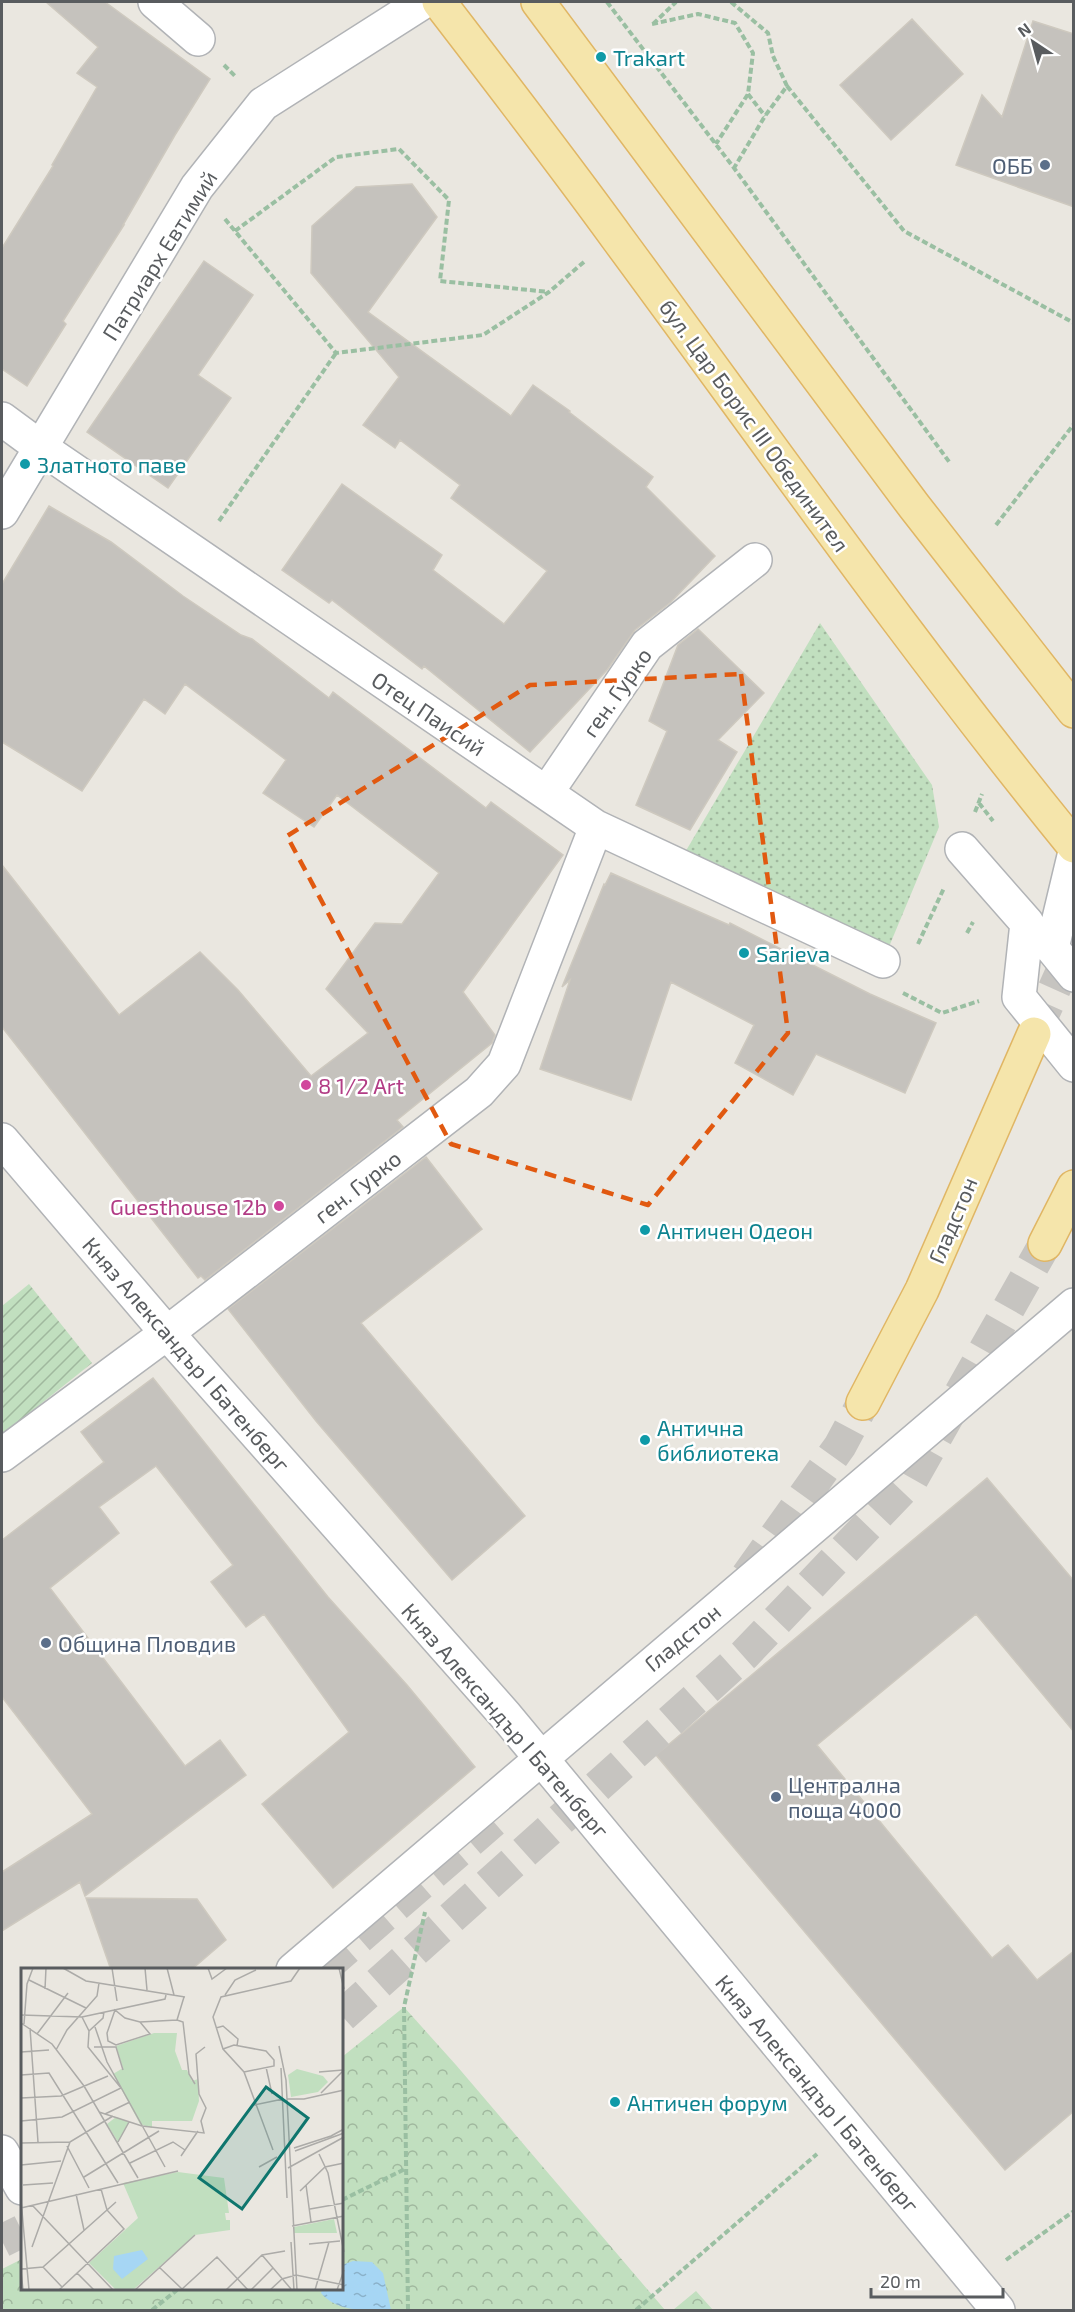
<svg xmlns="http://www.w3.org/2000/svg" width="1075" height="2312" font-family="'Exo 2',sans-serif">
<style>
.grass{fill:url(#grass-dots)}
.park{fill:url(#park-crowns)}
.garden{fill:url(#garden-furrows)}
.water{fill:url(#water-ripples)}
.building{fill:#c5c2bd;stroke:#cec9bf;stroke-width:1.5}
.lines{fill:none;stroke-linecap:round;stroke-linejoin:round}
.major-tunnel{stroke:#c6c4c0;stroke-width:33;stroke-dasharray:33 16;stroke-linecap:butt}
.minor-casing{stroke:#b1b3b6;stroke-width:36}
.major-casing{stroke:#e0b664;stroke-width:36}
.path{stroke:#9abfa2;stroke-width:4;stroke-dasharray:6 3;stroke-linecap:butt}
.minor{stroke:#fff;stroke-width:33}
.major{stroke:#f5e5ab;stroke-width:33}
.marked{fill:none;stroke:#e15910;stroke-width:4.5;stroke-dasharray:12 8;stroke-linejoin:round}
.culture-dot{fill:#0f9aa8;stroke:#fff;stroke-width:2}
.service-dot{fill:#5c6f8a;stroke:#fff;stroke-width:2}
.hotel-dot{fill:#d1479c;stroke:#fff;stroke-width:2}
.labels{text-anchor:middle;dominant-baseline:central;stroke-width:5;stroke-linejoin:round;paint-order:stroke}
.culture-label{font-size:22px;fill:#0d838f;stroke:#fff;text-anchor:start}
.service-label{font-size:22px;fill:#4e5e75;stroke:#fff;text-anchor:start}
.street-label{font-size:22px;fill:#595c5f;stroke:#fff}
.hotel-label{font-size:22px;fill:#b23c85;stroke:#fff;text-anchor:start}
.inset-road{fill:none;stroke:#acaba8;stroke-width:1.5}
.view{fill:#0f766e;fill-opacity:0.15;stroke:#0f766e;stroke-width:3}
.inset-edge{fill:none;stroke:#595c5f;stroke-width:3}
</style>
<defs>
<pattern id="grass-dots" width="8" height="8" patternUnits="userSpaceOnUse" patternTransform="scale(1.5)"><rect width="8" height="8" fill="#c1dfbf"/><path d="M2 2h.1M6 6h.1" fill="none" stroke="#a0b89e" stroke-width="1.8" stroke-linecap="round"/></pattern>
<pattern id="park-crowns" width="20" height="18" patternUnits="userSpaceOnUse" patternTransform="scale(1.5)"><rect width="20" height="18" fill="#c1dfbf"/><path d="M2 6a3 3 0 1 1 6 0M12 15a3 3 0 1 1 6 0" fill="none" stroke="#a0b89e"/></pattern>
<pattern id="garden-furrows" width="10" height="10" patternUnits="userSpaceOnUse" patternTransform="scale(1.5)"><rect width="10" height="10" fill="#c1dfbf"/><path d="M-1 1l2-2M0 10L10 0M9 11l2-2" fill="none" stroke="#a0b89e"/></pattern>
<pattern id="water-ripples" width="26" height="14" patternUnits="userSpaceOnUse" patternTransform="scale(1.5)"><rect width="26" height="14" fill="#a6d6f4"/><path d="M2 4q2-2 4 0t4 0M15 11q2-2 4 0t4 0" fill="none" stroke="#8ab1c9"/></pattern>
</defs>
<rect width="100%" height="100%" fill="#eae7e0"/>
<path class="grass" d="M 820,623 L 932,785 L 939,827 L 883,961 L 677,866 Z"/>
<path class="park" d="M 404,2007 L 456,2065 L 665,2310 L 2,2310 L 2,2269 L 22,2259 L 22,2290 L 342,2290 L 342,2057 Z
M 696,2291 L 713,2310 L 673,2310 Z"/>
<path class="garden" d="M 29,1284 L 92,1363 L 2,1435 L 2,1306 Z"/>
<path class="water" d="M 353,2261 L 372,2262 L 383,2273 L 391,2310 C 365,2311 337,2312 321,2293 L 322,2290 L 342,2290 L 342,2265 Z"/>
<path class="building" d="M 46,2 L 105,2 L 210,79 L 175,135 L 123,225 L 124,225 L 63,321 L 66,324 L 27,386 L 2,369 L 2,248 L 53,166 L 52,165 L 97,87 L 77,73 L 98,47 Z
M 912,19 L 963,74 L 891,140 L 840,85 Z
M 1033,21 L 1074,34 L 1074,207 L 956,165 L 982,95 L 1002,117 Z
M 412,184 L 437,217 L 368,312 L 511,416 L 533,385 L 570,411 L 569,412 L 653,477 L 646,487 L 715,556 L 671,602 L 635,630 L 607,670 L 530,752 L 424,666 L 422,669 L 332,600 L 329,603 L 282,570 L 342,484 L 442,555 L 433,570 L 504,624 L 547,571 L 451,498 L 460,485 L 400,440 L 395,448 L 363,425 L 399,377 L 311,273 L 312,226 L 356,187 Z
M 204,261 L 253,295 L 198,375 L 231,398 L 168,488 L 87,432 Z
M 49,506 L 111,542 L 183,596 L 241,635 L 252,639 L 329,698 L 333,692 L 486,808 L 491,802 L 563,855 L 463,992 L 495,1035 L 492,1043 L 397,1120 L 403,1127 L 205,1280 L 201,1276 L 198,1278 L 2,1027 L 2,865 L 119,1015 L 200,952 L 238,990 L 311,1076 L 368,1033 L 326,989 L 375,923 L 402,924 L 439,873 L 337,795 L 314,827 L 263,793 L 286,760 L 185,684 L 165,714 L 144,699 L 82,791 L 2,742 L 2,584 Z
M 698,629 L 764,693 L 718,740 L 737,752 L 690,830 L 636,805 L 667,731 L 649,721 L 678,645 Z
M 611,873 L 729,925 L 730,923 L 870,994 L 936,1023 L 905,1093 L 816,1054 L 793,1095 L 735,1063 L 754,1025 L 671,982 L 631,1100 L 540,1069 L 570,980 L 562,987 L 604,884 L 605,885 Z
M 426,1157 L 482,1229 L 361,1323 L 525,1516 L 452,1580 L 316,1421 L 228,1309 Z
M 153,1378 L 328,1597 L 407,1685 L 475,1767 L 333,1888 L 262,1804 L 349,1732 L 264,1614 L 246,1627 L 211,1582 L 233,1565 L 156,1466 L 99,1507 L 119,1533 L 50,1588 L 185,1766 L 220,1740 L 246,1775 L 85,1896 L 80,1882 L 2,1931 L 2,1872 L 92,1814 L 2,1697 L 2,1540 L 104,1462 L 81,1432 Z
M 987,1478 L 1074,1581 L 1074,1732 L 976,1614 L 817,1745 L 992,1958 L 1008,1945 L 1037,1980 L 1074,1951 L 1074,2111 L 1005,2170 L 656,1755 Z
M 86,1898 L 197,1899 L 226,1940 L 191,1970 L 111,1970 Z"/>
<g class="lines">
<path class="major-tunnel" d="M 1034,1034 L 1074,945
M 747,1576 L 840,1446 L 863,1403
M 322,1970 L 493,1821
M 342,2016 L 744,1655 L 912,1479 L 1045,1244
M 2,2241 L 22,2231"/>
<defs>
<path id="minor" d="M 155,2 L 198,39
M 2,419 L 40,447 L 596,827 L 883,961
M 2,512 L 197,187 L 263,104 L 423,2
M 547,792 L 647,645 L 755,560
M 962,849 L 1027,923 L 1019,997 L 1074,1065
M 1074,856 L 1052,948 L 1074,975
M 2,1140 L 167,1333 L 506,1716 L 998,2310
M 2,1455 L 167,1333 L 479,1092 L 504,1064 L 596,827
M 293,1970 L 1074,1305
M 2,2152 L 22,2188"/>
<path id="major" d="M 439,2 C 499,80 560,159 618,239 C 768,442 914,650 1074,846
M 538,2 L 914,506 L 1074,711
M 1045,1244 L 1074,1187
M 863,1403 L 922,1290 L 1034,1034"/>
</defs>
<use href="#minor" class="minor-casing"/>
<use href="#major" class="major-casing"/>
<path class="path" d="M 607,2 L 734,168 L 950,463
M 731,2 L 768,33 L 773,56 L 787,86 L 765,116 L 734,168
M 652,24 L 698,14 L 735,23 L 753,53 L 748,94 L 716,144
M 653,24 L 676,2
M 224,65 L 236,77
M 787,86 L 904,231 L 1074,323
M 748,94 L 765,116
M 225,219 L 336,353 L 483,335 L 549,292 L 585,261
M 235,231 L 336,157 L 399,149 L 449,200 L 440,281 L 549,292
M 219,521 L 336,353
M 996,525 L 1074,424
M 979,803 L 993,821
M 975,812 L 982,794
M 967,933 L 973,922
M 918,944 L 944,888
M 903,993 L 942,1013 L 979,1001
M 342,2200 L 405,2169
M 1006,2260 L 1074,2211
M 152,2310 L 177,2290
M 408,2310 L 404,2007 L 425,1912
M 636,2310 L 817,2154"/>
<use href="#minor" class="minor"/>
<use href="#major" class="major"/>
</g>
<path class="marked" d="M 741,674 L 788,1033 L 648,1205 L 451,1144 L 287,836 L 530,685 Z"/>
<g class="culture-dot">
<circle cx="601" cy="57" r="6"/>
<circle cx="25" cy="464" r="6"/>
<circle cx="744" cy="953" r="6"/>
<circle cx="645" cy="1230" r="6"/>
<circle cx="645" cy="1440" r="6"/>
<circle cx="615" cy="2102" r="6"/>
</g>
<g class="service-dot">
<circle cx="1045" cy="165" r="6"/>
<circle cx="46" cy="1643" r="6"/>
<circle cx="776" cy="1797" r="6"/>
</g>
<g class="hotel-dot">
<circle cx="306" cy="1085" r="6"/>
<circle cx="279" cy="1206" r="6"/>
</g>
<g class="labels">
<g class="culture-label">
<text x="613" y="57">Trakart</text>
<text x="37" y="464">Златното паве</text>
<text x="756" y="953">Sarieva</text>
<text x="657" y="1230">Античен Одеон</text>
<text x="657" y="1427">Антична<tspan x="657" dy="25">библиотека</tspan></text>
<text x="627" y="2102">Античен форум</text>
</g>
<g class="service-label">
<text x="1033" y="165" text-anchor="end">ОББ</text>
<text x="58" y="1643">Община Пловдив</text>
<text x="788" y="1784">Централна<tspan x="788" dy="25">поща 4000</tspan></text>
</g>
<g class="street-label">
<text transform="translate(159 255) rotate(-58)">Патриарх Евтимий</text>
<text transform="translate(755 425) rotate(54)">бул. Цар Борис III Обединител</text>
<text transform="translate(616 692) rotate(-55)">ген. Гурко</text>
<text transform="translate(429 713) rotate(34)">Отец Паисий</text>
<text transform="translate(357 1186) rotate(-38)">ген. Гурко</text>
<text transform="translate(952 1220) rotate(-67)">Гладстон</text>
<text transform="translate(187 1354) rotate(49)">Княз Александър I Батенберг</text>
<text transform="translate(682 1637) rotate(-40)">Гладстон</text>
<text transform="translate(506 1720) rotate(49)">Княз Александър I Батенберг</text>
<text transform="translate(818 2093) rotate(50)">Княз Александър I Батенберг</text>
</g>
<g class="hotel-label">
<text x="318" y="1085">8 1/2 Art</text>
<text x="267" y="1206" text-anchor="end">Guesthouse 12b</text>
</g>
</g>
<g transform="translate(21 1968)">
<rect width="322" height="322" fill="#eae7e0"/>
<path d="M 276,101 L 302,108 L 307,114 L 297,124 L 270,129 L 267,107 Z" fill="#c1dfbf"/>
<path d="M 133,65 L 156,65 L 154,83 L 161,102 L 166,102 L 171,113 L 177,111 L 178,133 L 171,153 L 131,153 L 131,160 L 119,156 L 92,106 L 102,100 L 95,78 ZM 95,149 L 108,154 L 97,174 L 86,156 ZM 157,204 L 203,210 L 208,245 L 204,245 L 205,252 L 209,252 L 209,262 L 174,267 L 112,322 L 95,322 L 68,295 L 117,250 L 102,215 ZM 313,251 L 316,265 L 273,265 L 273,259 Z" fill="#c1dfbf"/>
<path d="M 121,282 L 127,291 L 101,311 L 92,301 L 93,288 Z" fill="#a6d6f4"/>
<path class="inset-road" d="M 42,0 L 65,13 L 164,29M 91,0 L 96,33M 124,0 L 126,22M 146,0 L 153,27M 187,0 L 191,11 L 206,0M 318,0 L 323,21M 8,12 L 65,40M 24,21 L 25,0M 204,27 L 214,12 L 235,2M 0,47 L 61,49 L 144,31 L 145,27M 156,52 L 162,54 L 168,106 L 174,116M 156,52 L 163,29M 119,54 L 129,66 L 95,77 L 87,73 L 86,65 L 94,42 L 104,50 L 119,54 L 156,52M 0,55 L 31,76 L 63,118 L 117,210M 3,56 L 6,16 L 12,0M 74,59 L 86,94 L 144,199M 9,60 L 17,174M 195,60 L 202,58 L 217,71 L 216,78M 68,63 L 82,50 L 83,44M 16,66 L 47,25M 258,78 L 265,112 L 276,322M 73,79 L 95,79 L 102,102M 202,81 L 213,77 L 245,83 L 253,92 L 253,98 L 223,104M 35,82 L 46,62 L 76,28 L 78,15M 0,84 L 28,82M 245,99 L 251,126M 260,100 L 266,230M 298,104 L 322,102M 0,107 L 28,105 L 97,215M 300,125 L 323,102M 0,130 L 40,128 L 87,108M 266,131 L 283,131 L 323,122M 233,137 L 262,131M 78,144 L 121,158 L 183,165 L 180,153 L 185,140 L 178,126 L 175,86 L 184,79M 84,146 L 109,134M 0,153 L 41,149 L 100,120 L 67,79 L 68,63 L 61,49M 97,174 L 108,154M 0,175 L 49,174 L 92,148M 46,178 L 68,220M 273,180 L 310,168 L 323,161M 252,182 L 223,104 L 202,81 L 192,49 L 200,29 L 270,13 L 279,0M 274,183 L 323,165M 298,186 L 307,205 L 323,284M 160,188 L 177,163M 109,195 L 152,174 L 164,182M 0,197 L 40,193M 238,199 L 256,189M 267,200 L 323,169M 63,209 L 138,163M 2,217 L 32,215M 285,217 L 290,254M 279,223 L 304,199 L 323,195M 55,226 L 63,262M 0,232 L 8,322M 11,237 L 92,322M 0,240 L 157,203M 289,241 L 323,235M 271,258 L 323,248M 270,274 L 273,322M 288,276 L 319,273M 11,279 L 49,174M 241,287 L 270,321M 22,299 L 41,319M 138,299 L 161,321M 0,301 L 22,299 L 95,234M 0,303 L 2,322M 56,305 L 73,322M 38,322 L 103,261 L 86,242 L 80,221M 114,322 L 174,267M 160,322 L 196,289 L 227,322M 205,322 L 241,287 L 264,283M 230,322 L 252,300M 249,322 L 261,311 L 275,307 L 323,317M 294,322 L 308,274M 316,322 L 323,302"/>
<path class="view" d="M 245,119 L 287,150 L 221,241 L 178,210 Z"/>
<rect width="322" height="322" class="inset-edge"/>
</g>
<rect width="1075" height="2312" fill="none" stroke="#595c5f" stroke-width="6"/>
<g transform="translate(1033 42) rotate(324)" stroke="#ffffff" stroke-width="4.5" paint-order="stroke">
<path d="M0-4.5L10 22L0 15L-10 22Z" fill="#595c5f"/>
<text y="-9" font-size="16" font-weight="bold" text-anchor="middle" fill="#595c5f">N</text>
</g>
<path d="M871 2288v9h132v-9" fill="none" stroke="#595c5f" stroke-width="3"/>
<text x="880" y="2288" font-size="18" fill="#595c5f" stroke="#ffffff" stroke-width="4.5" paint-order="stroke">20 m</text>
</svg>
